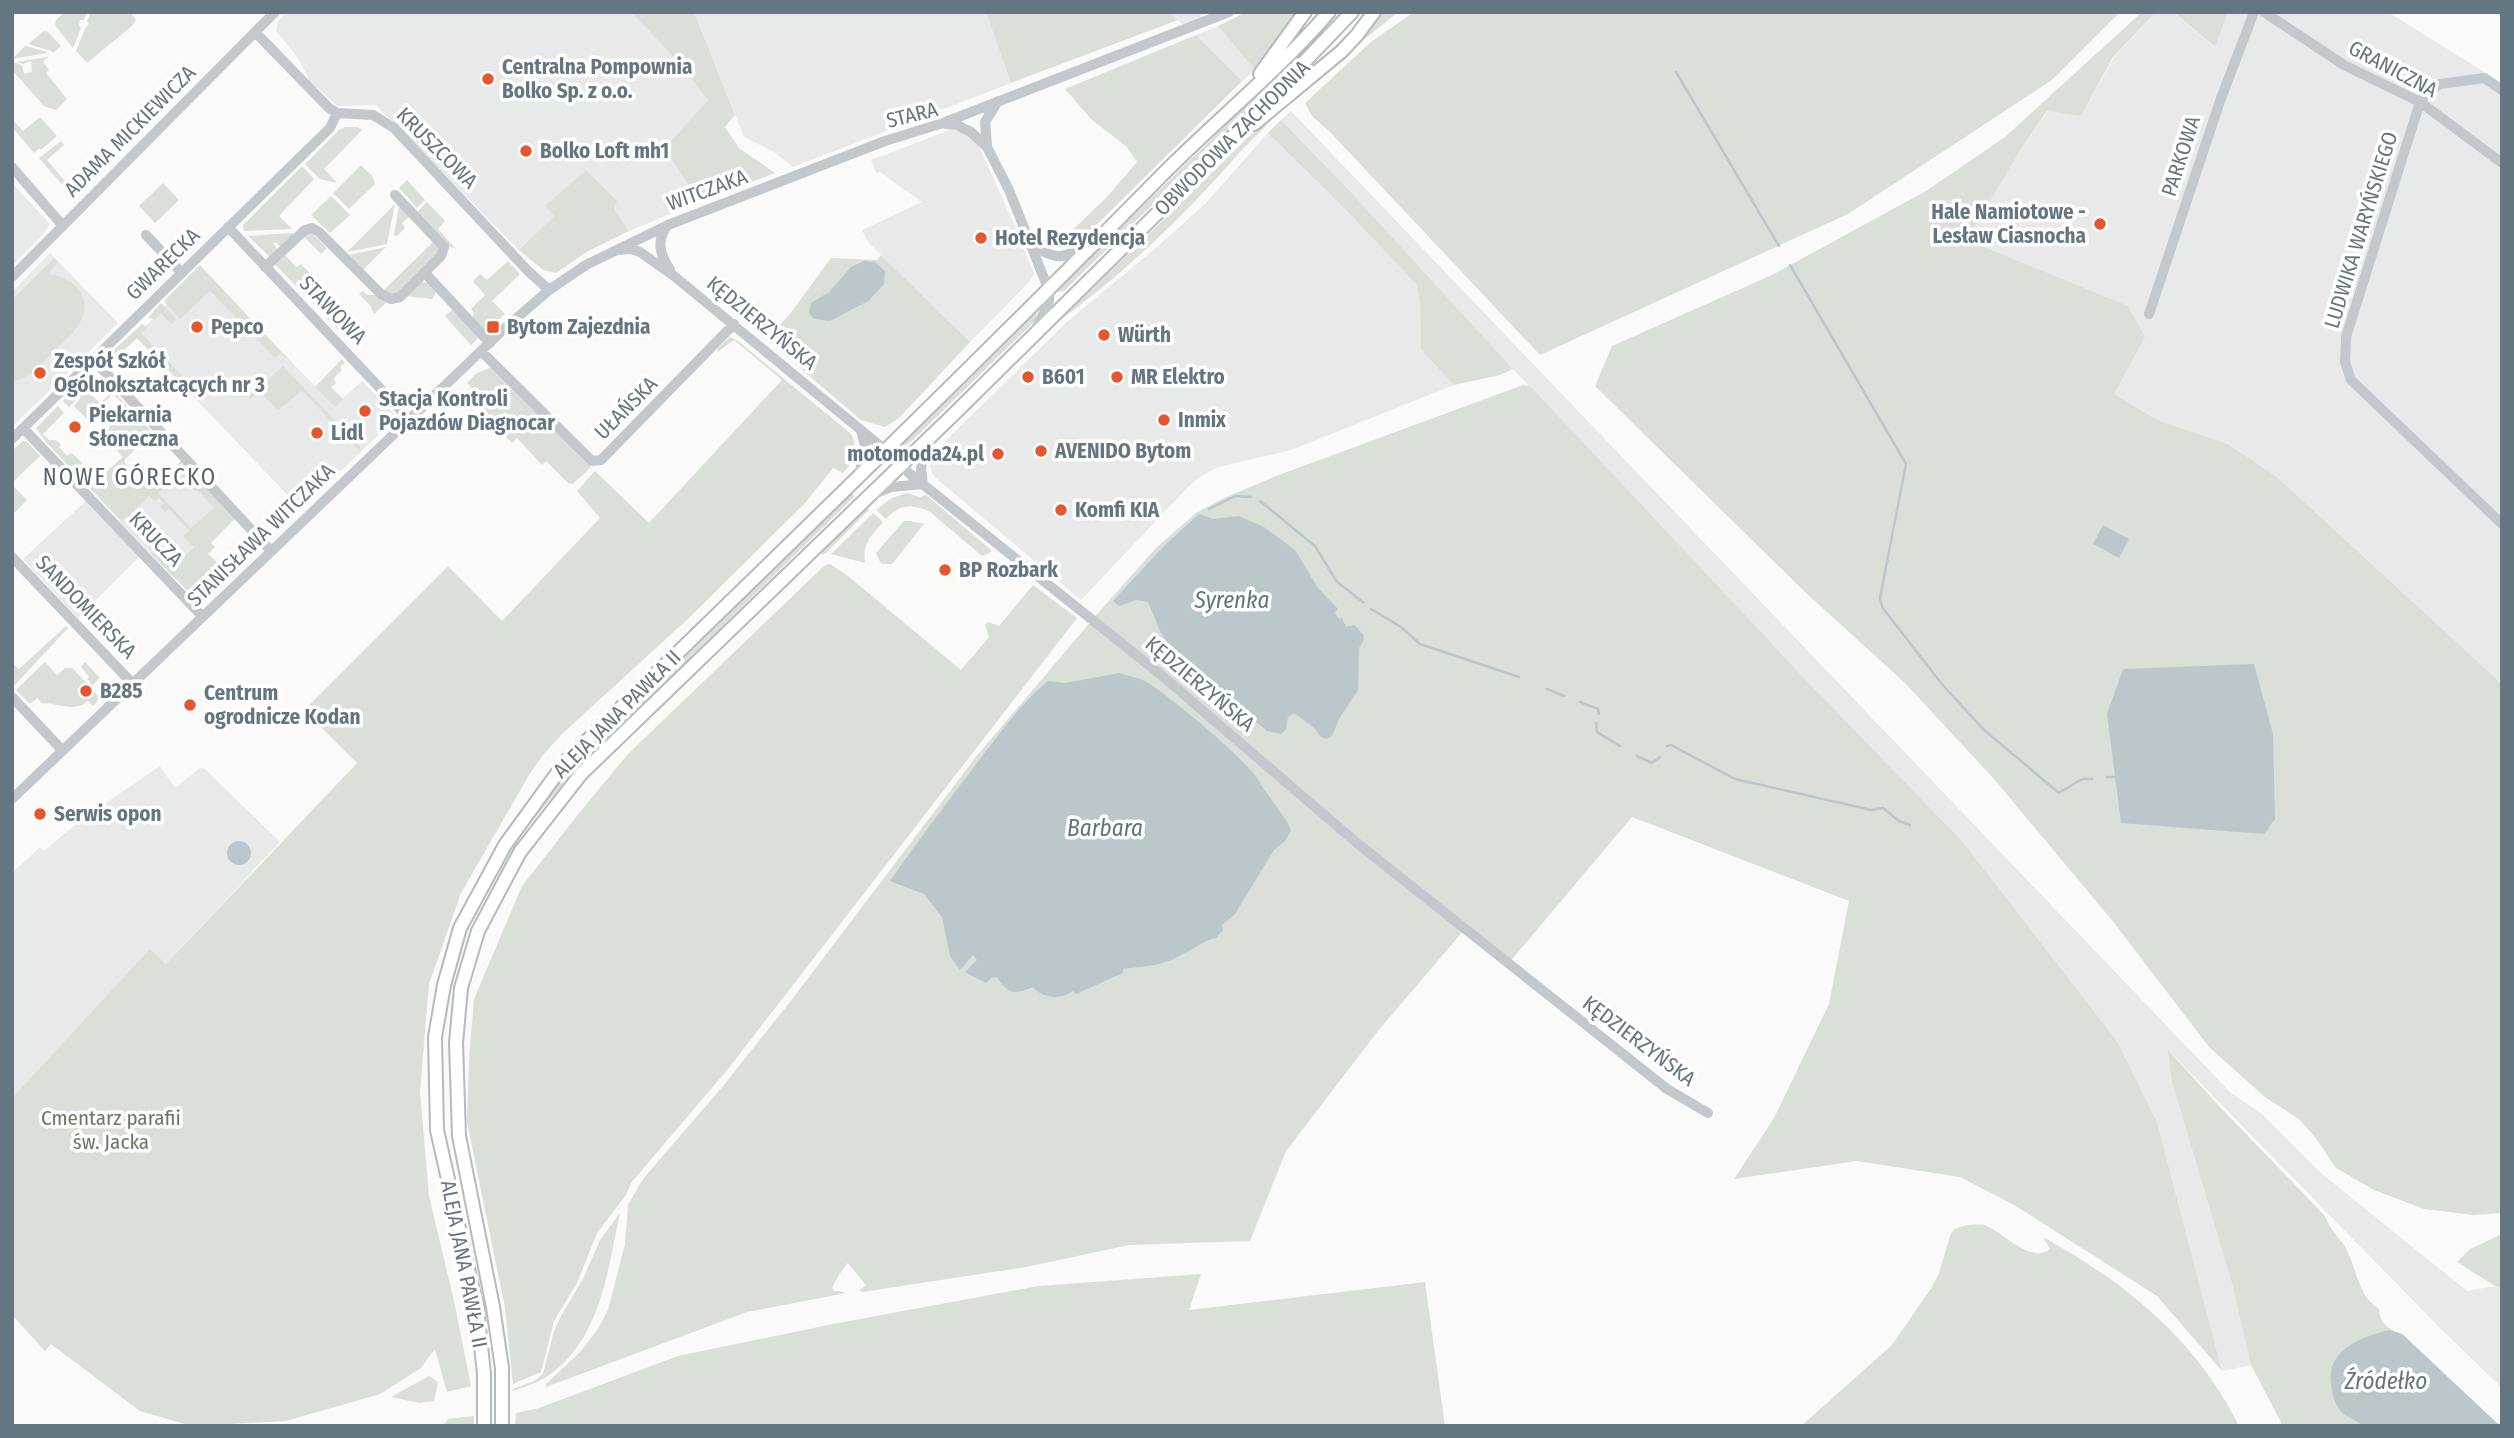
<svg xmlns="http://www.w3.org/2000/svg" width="2514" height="1438" font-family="'Fira Sans Condensed',sans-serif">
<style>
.built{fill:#e8e9e9}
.green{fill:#dadfd7;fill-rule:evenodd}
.water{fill:#bbc7cb}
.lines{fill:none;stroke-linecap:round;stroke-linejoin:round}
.stream{stroke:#bbc7cb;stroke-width:2.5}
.major-casing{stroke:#b5babe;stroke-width:16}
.minor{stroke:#c3c8cc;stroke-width:10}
.major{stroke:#fff;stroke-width:12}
.poi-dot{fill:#e4572e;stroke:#fff;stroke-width:2.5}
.labels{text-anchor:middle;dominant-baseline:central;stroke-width:7;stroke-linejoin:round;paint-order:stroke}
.poi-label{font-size:21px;font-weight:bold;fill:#657683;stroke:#fff;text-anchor:start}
.street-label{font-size:21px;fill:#657683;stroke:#fff}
.park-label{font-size:21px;fill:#687a64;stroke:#fff}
.neighbourhood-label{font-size:23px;letter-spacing:2px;fill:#57646e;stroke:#fff}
.water-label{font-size:23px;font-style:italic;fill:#60757c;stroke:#fff}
</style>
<rect width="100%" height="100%" fill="#fafaf8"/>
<path class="built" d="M 287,12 L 631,12 L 669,52 L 708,100 L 666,148 L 699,202 L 629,231 L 614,209 L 545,206 L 554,216 L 519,250 L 376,105 L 337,106 L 310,81 L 297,56 L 276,31 L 278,21 Z
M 694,12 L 986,12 L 1011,83 L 793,167 L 774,152 L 744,137 Z
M 1170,12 L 1198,12 L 1204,18 L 1184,26 Z
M 2156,12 L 2174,12 L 2214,47 L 2228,12 L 2388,12 L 2502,83 L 2502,684 L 2277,477 L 2228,444 L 2157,420 L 2113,394 L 2145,337 L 1966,240 L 2019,152 L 2048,111 L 2081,116 L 2114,57 Z
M 1218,26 L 1255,70 L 1242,81 L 1196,35 Z
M 1291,111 L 2231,1093 L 2262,1114 L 2322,1174 L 2467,1291 L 2495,1286 L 2502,1287 L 2502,1388 L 2441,1329 L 2169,1051 L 2172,1082 L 2231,1280 L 2251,1365 L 2222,1371 L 2157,1122 L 2117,1041 L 1963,842 L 1805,679 L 1513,369 L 1348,189 L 1281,120 Z
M 950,130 L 964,132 L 977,142 L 1013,222 L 1034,274 L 1029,282 L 970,342 L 868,242 L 862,230 L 922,202 L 880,172 L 876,173 L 871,160 Z
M 1268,133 L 1346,210 L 1416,284 L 1420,302 L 1421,350 L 1454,385 L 1291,450 L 1218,467 L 1201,476 L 1188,487 L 1081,600 L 937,479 L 932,473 L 928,458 L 1069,320 L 1149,254 L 1205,204 Z
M 12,183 L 50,224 L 44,233 L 12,266 Z
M 50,253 L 118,323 L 12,427 L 12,292 Z
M 203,270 L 334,406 L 362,381 L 397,417 L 301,509 L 135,336 Z
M 180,458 L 235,515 L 174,578 L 119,521 L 181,461 Z
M 87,500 L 140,556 L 78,618 L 23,559 Z
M 160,766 L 175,788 L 200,768 L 205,769 L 280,842 L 166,964 L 150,950 L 12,1098 L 12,873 L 40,847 L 44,851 L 81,820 Z"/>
<path class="green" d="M 65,12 L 87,12 L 84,20 L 80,20 L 79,25 L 81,28 L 73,48 L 55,25 L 56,20 Z
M 91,12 L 130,12 L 136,20 L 132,26 L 87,63 L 76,51 L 85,29 L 89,24 L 87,21 Z
M 631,12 L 694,12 L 735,115 L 725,127 L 739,148 L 775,173 L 699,202 L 665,148 L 708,100 L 669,52 Z
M 986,12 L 1170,12 L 1178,20 L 1011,83 Z
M 1246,12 L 1300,12 L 1268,57 L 1255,70 L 1218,26 Z
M 1383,12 L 1398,12 L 1344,56 L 1371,29 Z
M 1414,12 L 2120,12 L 2052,80 L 1848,214 L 1540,355 L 1330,132 L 1312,116 L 1305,103 L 1371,42 Z
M 2142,12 L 2156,12 L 2113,57 L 2081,116 L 2047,111 L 2019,152 L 1967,240 L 2128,306 L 2145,337 L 2114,394 L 2157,420 L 2228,444 L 2277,477 L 2502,684 L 2502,1213 L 2474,1215 L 2424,1209 L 2374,1190 L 2336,1168 L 2315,1137 L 2299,1119 L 2266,1098 L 2209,1047 L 2115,924 L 1994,779 L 1905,683 L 1805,592 L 1595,386 L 1612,346 L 1772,275 L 1926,191 L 2005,137 Z
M 2174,12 L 2228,12 L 2215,47 Z
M 44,31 L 48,32 L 61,46 L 54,52 L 28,44 Z
M 1196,35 L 1242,81 L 1073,248 L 1054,248 L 1106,198 L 1137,162 L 1127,147 L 1092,120 L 1065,89 Z
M 25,46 L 47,52 L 47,53 L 12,59 Z
M 48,57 L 43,62 L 49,70 L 46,73 L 67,99 L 56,110 L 44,106 L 12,70 L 13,62 L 22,65 L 24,74 L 32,72 L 31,61 L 23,64 L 16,62 Z
M 1257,95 L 1261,99 L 1064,291 L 1058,292 L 1059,287 Z
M 1274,112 C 1270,125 1250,141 1240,152 C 1185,215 1126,272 1059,321 Z
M 40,117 L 57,136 L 41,150 L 40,148 L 34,153 L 12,127 L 12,119 L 23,131 Z
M 1281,120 L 1348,189 L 1513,369 L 1500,375 L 1454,385 L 1421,350 L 1420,302 L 1416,284 L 1346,210 L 1268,133 Z
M 345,127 L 358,127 L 362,130 L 324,169 L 337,183 L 320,179 L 305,164 L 339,130 Z
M 61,141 L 64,145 L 47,160 L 69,186 L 87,171 L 93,178 L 72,196 L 39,158 Z
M 361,165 L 373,177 L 375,184 L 349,209 L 333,193 Z
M 302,166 L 314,179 L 279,216 L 292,229 L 244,231 L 243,225 Z
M 586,170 L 617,201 L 614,209 L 629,231 L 588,251 L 556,273 L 543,270 L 519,250 L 554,216 L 545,206 Z
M 407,180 L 425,200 L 417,208 L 399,188 Z
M 163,183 L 179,200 L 155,223 L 139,206 Z
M 331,196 L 350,215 L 330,233 L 311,215 Z
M 427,202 L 445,221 L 438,229 L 456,249 L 447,245 L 416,213 Z
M 395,204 L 387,244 L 347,252 Z
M 399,206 L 411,215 L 402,223 L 405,228 L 397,236 L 394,235 Z
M 292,233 L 294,235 L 281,247 L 275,242 L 273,243 L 278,250 L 270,257 L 248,236 Z
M 306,234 L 313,234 L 327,248 L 321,254 L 303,236 Z
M 435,240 L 439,245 L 439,253 L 401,292 L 393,294 L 384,290 Z
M 386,247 L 363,270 L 349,255 Z
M 285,255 L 296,267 L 301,264 L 353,318 L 339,331 L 275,264 Z
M 881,255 L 970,342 L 900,417 L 885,427 L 861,420 L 766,339 L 790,314 L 831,258 L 877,260 Z
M 54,258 L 58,262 L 48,274 C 73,277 95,297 79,324 C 72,335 61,344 52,353 C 40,365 30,379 12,381 L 12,300 Z
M 508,261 L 520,274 L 492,301 L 505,314 L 486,332 L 480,330 L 472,320 L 474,313 L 471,309 L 485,295 L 473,281 L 480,274 L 487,280 Z
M 200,265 L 291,362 L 291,363 L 281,353 L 275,358 L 210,291 L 180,319 L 164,301 Z
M 420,281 L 430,283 L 437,291 L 432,299 L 404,296 Z
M 363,291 L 367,295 L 379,295 L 388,301 L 374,314 L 370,305 L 359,294 Z
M 161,303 L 177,320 L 171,324 L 161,313 L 155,319 L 148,318 Z
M 453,309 L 479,337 L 471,345 L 445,316 Z
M 1036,312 L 1037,319 L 916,437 L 907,445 L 902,445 L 903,441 Z
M 142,324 L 147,327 L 141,333 L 194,388 L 193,392 L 200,399 L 198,401 L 137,338 L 109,364 L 104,359 Z
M 730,337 L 738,341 L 850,433 C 860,446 854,462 843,473 L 833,468 L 806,502 L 691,616 L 562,734 L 543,755 L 529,775 L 461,893 L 429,984 L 420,1092 L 429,1196 L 454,1301 L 471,1386 L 447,1392 L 435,1349 L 421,1368 L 380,1394 L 286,1421 L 192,1426 L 140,1411 L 51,1344 L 45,1351 L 12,1315 L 12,1098 L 150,949 L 166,964 L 357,763 L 304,710 L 448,566 L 502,621 L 600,518 L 577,491 L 595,471 L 649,523 L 782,380 L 734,340 L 718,352 L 717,349 Z
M 342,359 L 345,363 L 340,367 L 342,370 L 333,379 L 336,383 L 331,387 L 343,399 L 335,407 L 315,387 Z
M 283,366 L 361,448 L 360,451 L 302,391 L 278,410 L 259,391 L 250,399 L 249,397 Z
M 492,367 L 591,467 L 573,484 L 568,483 L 546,461 L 542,465 L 517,438 L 512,443 L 463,394 L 471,387 L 467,383 L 477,373 Z
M 82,381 L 88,386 L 84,391 L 86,394 L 88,392 L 100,403 L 113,391 L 153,433 L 125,459 L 125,463 L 140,479 L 143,476 L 155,487 L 181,461 L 191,471 L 184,477 L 180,474 L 158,493 L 191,528 L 214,508 L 201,493 L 189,488 L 190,484 L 188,482 L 195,475 L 235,519 L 211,543 L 215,547 L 208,554 L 231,575 L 200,604 L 152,554 L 157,548 L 127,516 L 121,521 L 46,442 L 36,428 L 58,406 L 64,413 L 43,434 L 49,440 L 56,440 L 61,445 L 59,447 L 67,456 L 72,453 L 82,463 L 79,467 L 93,483 L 123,457 L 106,437 L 110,424 L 126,407 L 113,394 L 86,418 L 74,406 L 80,399 L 80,396 L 69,407 L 63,401 ZM 149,496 L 155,501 L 159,498 L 164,503 L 160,507 L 165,512 L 169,509 L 189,530 L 183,536 L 194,547 L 174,568 L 163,556 L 167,552 L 131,514 Z
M 1523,385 L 1530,386 L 1805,679 L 1963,842 L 2117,1041 L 2157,1122 L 2222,1371 L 2157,1296 L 2016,1206 L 1960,1177 L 1857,1161 L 1734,1179 L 1774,1118 L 1829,1004 L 1849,901 L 1632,817 L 1508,964 L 1464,930 L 1378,1031 L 1286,1151 L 1250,1241 L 1129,1245 L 1026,1267 L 862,1292 L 859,1290 L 865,1286 L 864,1283 L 848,1263 C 844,1266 834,1283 832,1288 L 834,1291 L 846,1292 L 841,1294 L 747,1312 L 546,1387 L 546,1384 L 581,1351 L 598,1329 L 608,1310 L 625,1244 L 628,1205 L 643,1179 L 723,1086 L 790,1002 L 975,758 L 1098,613 L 1156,548 L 1196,513 L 1224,498 L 1276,476 Z
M 23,441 L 27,442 L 40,456 L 14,481 L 14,487 L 27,500 L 12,515 L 12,451 Z
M 852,493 L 855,496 L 592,754 L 563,784 L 525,830 L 522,827 L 562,778 L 589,750 Z
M 907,493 L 920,497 L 926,495 L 931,499 L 991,550 L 991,552 L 982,556 L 929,511 C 911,504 899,504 886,519 L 876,510 L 892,498 Z
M 867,508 L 869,510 L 825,554 L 820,554 Z
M 873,513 L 883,522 C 871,537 862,543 865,563 L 831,554 Z
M 904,521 L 910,521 L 924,524 L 892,564 L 881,564 L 876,553 Z
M 830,564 L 848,576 L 961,670 L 989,637 L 985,625 L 988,622 L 999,626 L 1033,585 L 1077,618 L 728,1069 L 631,1183 L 626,1195 L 597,1233 L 577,1283 L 554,1321 L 541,1372 L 513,1384 L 505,1308 L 467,1122 L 469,1059 L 474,999 L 522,886 L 580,812 L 628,754 L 825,565 Z
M 66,626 L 68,628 L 13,687 L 12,663 L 19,669 Z
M 45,662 L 57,675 L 65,668 L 72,668 L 89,685 L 91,683 L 87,679 L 89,677 L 81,667 L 85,662 L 100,678 L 90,687 L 100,698 L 93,706 L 88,701 C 75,713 58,703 42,703 L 37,698 L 30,704 L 16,690 Z
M 2168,1050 L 2219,1106 L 2325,1216 C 2330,1229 2336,1234 2344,1245 C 2357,1266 2357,1296 2379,1309 C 2379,1323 2389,1330 2402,1334 L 2500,1426 L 2283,1426 L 2251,1365 L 2231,1280 L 2172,1082 Z
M 620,1213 C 607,1272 601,1343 543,1379 C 534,1384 523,1387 513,1391 L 513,1389 L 534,1381 L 543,1374 L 554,1331 L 561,1316 L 583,1279 L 600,1240 Z
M 1967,1225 C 1972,1225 1980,1224 1984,1225 C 2003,1231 2030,1265 2050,1249 L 2043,1237 C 2127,1284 2195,1338 2239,1426 L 1801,1426 L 1892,1345 L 1932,1287 L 1939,1273 L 1951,1233 L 1955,1229 Z
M 2502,1234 L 2502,1287 L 2495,1286 L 2457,1262 L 2470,1249 Z
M 1201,1274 L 1189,1310 L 1425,1282 L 1445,1426 L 515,1426 L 516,1413 L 539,1408 L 678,1356 L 833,1324 L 1039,1286 Z
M 429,1376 L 438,1382 L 434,1401 L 419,1403 L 391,1397 Z
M 474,1416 L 474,1426 L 443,1426 L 448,1419 Z"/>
<path class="water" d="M 864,261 L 875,262 L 885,271 L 884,284 L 868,301 L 830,321 L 814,319 L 809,313 L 811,303 L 829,292 L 851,267 Z
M 1199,514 L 1213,519 L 1239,516 L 1264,527 L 1295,550 L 1318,588 L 1338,609 L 1335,613 L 1339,619 L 1342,618 L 1346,627 L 1354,625 L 1363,634 L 1364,640 L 1359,648 L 1358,690 L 1339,719 L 1332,736 L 1326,739 L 1321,737 L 1314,728 L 1294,713 L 1288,717 L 1286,729 L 1281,734 L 1267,731 L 1175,654 L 1161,633 L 1148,602 L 1136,600 L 1119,606 L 1113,601 L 1166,544 Z
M 2103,525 L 2129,539 L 2119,558 L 2093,544 Z
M 2254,664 L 2273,734 L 2275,819 L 2264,834 L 2121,823 L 2107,714 L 2123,669 Z
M 1119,673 C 1128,676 1137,677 1145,681 C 1166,693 1255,766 1261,785 L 1288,823 L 1291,831 L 1284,842 L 1274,850 L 1235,914 L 1222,925 L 1223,930 L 1215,939 L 1214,938 C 1199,944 1188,952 1174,959 C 1158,966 1139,967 1123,969 L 1123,973 L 1076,994 L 1073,991 C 1061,1000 1043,999 1033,987 C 1015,994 1009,996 997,977 L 991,978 L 986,983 L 965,972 L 977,960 L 973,955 L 960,970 L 950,956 L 942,917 L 924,894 L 890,881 C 919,839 950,799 980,759 C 1001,732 1021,703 1048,681 L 1066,683 Z
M227 853a12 12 0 1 1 24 0a12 12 0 1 1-24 0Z
M 2389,1330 L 2402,1334 L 2500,1426 L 2363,1426 C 2356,1419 2346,1418 2340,1410 C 2335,1404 2333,1397 2332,1389 C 2323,1351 2360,1337 2389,1330 Z"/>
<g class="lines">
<path class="stream" d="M 1676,72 L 1779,246
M 1790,265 L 1906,464 L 1880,598 L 1882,607 L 1941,683 L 1983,729 L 2059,793 L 2082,779 L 2092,779
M 1260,501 L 1315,546 L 1337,582 L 1363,602
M 1209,509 L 1235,496 L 1251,497
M 1371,609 L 1401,627 L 1420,644 L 1519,677
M 1547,689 L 1564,696
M 1580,702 L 1598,709 L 1599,714
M 1596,723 L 1597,732 L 1620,746
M 1667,746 L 1671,745 L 1735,779 L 1871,810 L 1883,808 L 1899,821 L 1910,825
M 1637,756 L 1652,763 L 1660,757
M 2107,777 L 2115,777"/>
<defs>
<path id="major" d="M 1260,74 L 1305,12
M 1254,124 L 1342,51 L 1357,35 L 1374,12
M 484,1426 L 484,1374 L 477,1309 L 437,1130 L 435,1037 L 444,985 L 460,928 L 505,845 L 566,761 C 765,568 965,375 1160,177 C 1215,121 1277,72 1329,12
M 502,1426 L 502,1368 L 493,1307 L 459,1136 L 456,1043 L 461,988 L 478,931 L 520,852 L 581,774 L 953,415 L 1198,173 L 1352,12"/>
</defs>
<use href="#major" class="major-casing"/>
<path class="minor" d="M 2264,12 L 2344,65 L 2420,102 L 2502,163
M 255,32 L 329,108 L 337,113 L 373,115 L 394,128 L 528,271 L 549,290
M 2502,90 L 2484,78 L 2440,84 L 2429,91 L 2420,102 L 2346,337 L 2345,362 L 2351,380 L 2502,524
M 946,124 L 957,125 L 971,132 L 987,147 L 1009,190 L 1049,291 L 1049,301 L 1037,327
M 987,145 L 985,122 L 998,101
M 12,167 L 63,226
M 667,226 C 656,242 660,254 670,270
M 228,227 L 409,419
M 146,235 L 182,273
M 1032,244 C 1060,265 1067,256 1093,239
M 618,250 L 631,249 L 640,252 L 674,276 L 884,449 L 910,474 L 1160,674 L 1357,843 L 1667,1089 L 1708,1113
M 265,267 L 305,230 L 312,228 L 319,232 L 381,294 L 391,299 L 400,297 L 441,256 L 444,247 L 395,195
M 425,273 L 490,343
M 12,277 L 275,12
M 2149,314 L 2220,101 L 2254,12
M 481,351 L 592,461 L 601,460 L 734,324
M 93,359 L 271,551
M 23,428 L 202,616
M 12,439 L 330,128 L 337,113
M 859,476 L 865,446 L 861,430
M 923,484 L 921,469 L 925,443
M 872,495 L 891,487 L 923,484
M 12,557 L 132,683
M 12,697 L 62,750
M 12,799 L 504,329 L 549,290 L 586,265 L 668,225 L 885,141 L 943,123 L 1229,12"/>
<use href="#major" class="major"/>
</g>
<g class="poi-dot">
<circle cx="488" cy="79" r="7"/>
<circle cx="526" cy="151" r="7"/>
<circle cx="2100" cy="224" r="7"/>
<circle cx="981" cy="238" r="7"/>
<circle cx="197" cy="327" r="7"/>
<rect x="486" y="320" width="14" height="14" rx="3.5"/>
<circle cx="1104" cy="335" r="7"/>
<circle cx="40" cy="373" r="7"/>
<circle cx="1028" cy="377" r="7"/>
<circle cx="1117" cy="377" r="7"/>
<circle cx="365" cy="411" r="7"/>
<circle cx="1164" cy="420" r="7"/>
<circle cx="75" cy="427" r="7"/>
<circle cx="317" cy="433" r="7"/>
<circle cx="1041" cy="451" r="7"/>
<circle cx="998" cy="454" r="7"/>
<circle cx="1061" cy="510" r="7"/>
<circle cx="945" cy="570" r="7"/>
<circle cx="86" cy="691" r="7"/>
<circle cx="190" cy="705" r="7"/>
<circle cx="40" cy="814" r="7"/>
</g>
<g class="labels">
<g class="poi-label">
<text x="502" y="67">Centralna Pompownia<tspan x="502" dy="24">Bolko Sp. z o.o.</tspan></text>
<text x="540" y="151">Bolko Loft mh1</text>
<text x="2086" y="212" text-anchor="end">Hale Namiotowe -<tspan x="2086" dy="24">Lesław Ciasnocha</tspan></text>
<text x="995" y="238">Hotel Rezydencja</text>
<text x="211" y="327">Pepco</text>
<text x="507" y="327">Bytom Zajezdnia</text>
<text x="1118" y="335">Würth</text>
<text x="54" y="361">Zespół Szkół<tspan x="54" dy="24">Ogólnokształcących nr 3</tspan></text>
<text x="1042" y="377">B601</text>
<text x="1131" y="377">MR Elektro</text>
<text x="379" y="399">Stacja Kontroli<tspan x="379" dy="24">Pojazdów Diagnocar</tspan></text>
<text x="89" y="415">Piekarnia<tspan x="89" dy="24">Słoneczna</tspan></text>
<text x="1178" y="420">Inmix</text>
<text x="331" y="433">Lidl</text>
<text x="1055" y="451">AVENIDO Bytom</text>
<text x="984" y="454" text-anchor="end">motomoda24.pl</text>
<text x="1075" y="510">Komfi KIA</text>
<text x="959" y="570">BP Rozbark</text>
<text x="100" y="691">B285</text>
<text x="204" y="693">Centrum<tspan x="204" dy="24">ogrodnicze Kodan</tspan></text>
<text x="54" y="814">Serwis opon</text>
</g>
<g class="street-label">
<text transform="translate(2393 69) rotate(28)">GRANICZNA</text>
<text transform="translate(912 115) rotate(-14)">STARA</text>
<text transform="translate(130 131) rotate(-45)">ADAMA MICKIEWICZA</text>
<text transform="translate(1232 138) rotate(-45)">OBWODOWA ZACHODNIA</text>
<text transform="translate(437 148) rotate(45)">KRUSZCOWA</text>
<text transform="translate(2181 156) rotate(-72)">PARKOWA</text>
<text transform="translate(707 190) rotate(-20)">WITCZAKA</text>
<text transform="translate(2361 230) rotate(-73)">LUDWIKA WARYŃSKIEGO</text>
<text transform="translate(163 264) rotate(-44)">GWARECKA</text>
<text transform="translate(333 310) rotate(46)">STAWOWA</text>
<text transform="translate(762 323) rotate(39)">KĘDZIERZYŃSKA</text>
<text transform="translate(626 408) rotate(-45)">UŁAŃSKA</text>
<text transform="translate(261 535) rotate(-44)">STANISŁAWA WITCZAKA</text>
<text transform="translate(156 539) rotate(46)">KRUCZA</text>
<text transform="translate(86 607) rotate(46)">SANDOMIERSKA</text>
<text transform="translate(1200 684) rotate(40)">KĘDZIERZYŃSKA</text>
<text transform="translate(617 714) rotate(-45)">ALEJA JANA PAWŁA II</text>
<text transform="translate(1639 1041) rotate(37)">KĘDZIERZYŃSKA</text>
<text transform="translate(464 1264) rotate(79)">ALEJA JANA PAWŁA II</text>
</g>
<g class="park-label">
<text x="111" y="1118">Cmentarz parafii<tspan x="111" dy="24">św. Jacka</tspan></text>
</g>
<g class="neighbourhood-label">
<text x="130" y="477">NOWE GÓRECKO</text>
</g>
<g class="water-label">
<text x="1232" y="600">Syrenka</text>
<text x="1105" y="828">Barbara</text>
<text x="2386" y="1381">Źródełko</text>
</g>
</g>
<rect width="2514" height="1438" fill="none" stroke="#657683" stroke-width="28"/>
</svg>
